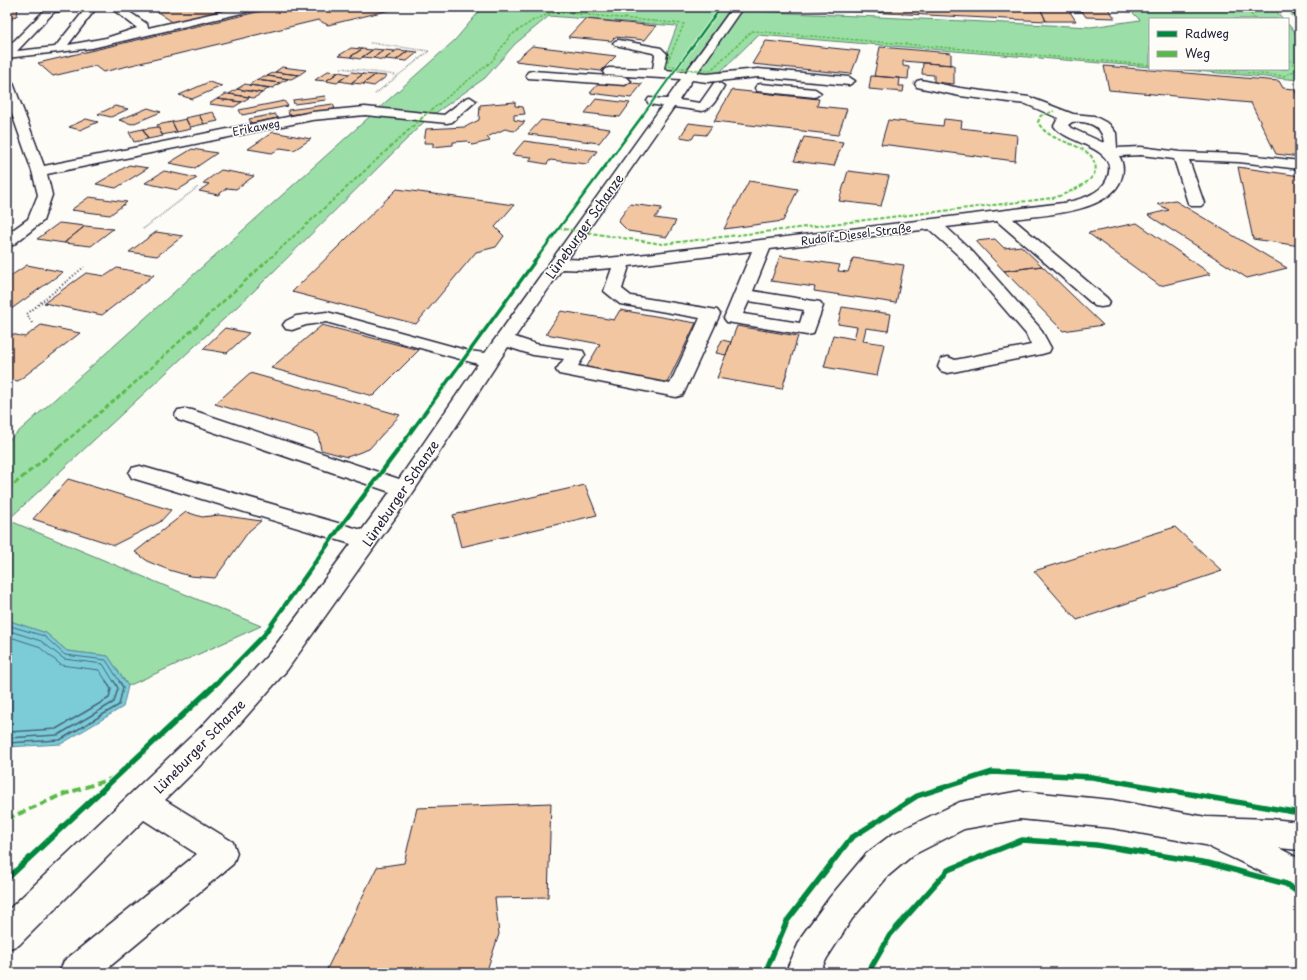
<svg xmlns="http://www.w3.org/2000/svg" width="1307" height="980" font-family="'Playpen Sans',sans-serif">
<style>
.green{fill:#9cdea8;stroke:#5f8072}
.water{fill:#7cccd8;stroke:#588899}
.lines{fill:none;stroke-linecap:round;stroke-linejoin:round}
.shore-far1{stroke:#46667a;stroke-width:1}
.shore{stroke:#46667a;stroke-width:1.5}
.building{fill:#f3c6a2;stroke:#22223b}
.minor-casing{stroke:#22223b;stroke-width:3}
.major-casing{stroke:#22223b;stroke-width:3}
.path-far1{stroke:#22223b;stroke-width:1.5;stroke-dasharray:0.5 1.5;stroke-linecap:butt}
.path{stroke:#22223b;stroke-width:2;stroke-dasharray:1 2.5;stroke-linecap:butt}
.minor{fill:#fdfcf7;fill-rule:evenodd}
.major{fill:#fdfcf7;fill-rule:evenodd}
.quiet-far4{stroke:#58b947;stroke-width:1.5;stroke-dasharray:3 1.5;stroke-linecap:butt}
.quiet-far3{stroke:#58b947;stroke-width:2;stroke-dasharray:4 2;stroke-linecap:butt}
.quiet-far2{stroke:#58b947;stroke-width:2.5;stroke-dasharray:5 2.5;stroke-linecap:butt}
.quiet-far1{stroke:#58b947;stroke-width:3;stroke-dasharray:6 3;stroke-linecap:butt}
.quiet{stroke:#58b947;stroke-width:4;stroke-dasharray:8 4;stroke-linecap:butt}
.cycleway-far4-casing{stroke:#fdfcf7;stroke-width:3.5}
.cycleway-far3-casing{stroke:#fdfcf7;stroke-width:4}
.cycleway-far2-casing{stroke:#fdfcf7;stroke-width:5.5}
.cycleway-far1-casing{stroke:#fdfcf7;stroke-width:7}
.cycleway-casing{stroke:#fdfcf7;stroke-width:8}
.cycleway-far4{stroke:#00873e;stroke-width:2}
.cycleway-far3{stroke:#00873e;stroke-width:2.5}
.cycleway-far2{stroke:#00873e;stroke-width:3.5}
.cycleway-far1{stroke:#00873e;stroke-width:4.5}
.cycleway{stroke:#00873e;stroke-width:5.5}
.labels{text-anchor:middle;dominant-baseline:central;stroke-width:3;stroke-linejoin:round;paint-order:stroke}
.far-street-label{font-size:11px;fill:#22223b;stroke:#fdfcf7}
.street-label{font-size:13px;fill:#22223b;stroke:#fdfcf7}
</style>
<rect width="100%" height="100%" fill="#fdfcf7"/>
<filter id="ink" filterUnits="userSpaceOnUse"><feTurbulence type="fractalNoise" baseFrequency=".025" numOctaves="2"/><feDisplacementMap in="SourceGraphic" scale="8" xChannelSelector="R" yChannelSelector="G"/><feConvolveMatrix kernelMatrix="1 2 1 2 8 2 1 2 1" color-interpolation-filters="sRGB"/></filter>
<g filter="url(#ink)">
<path class="green" d="M 483,7 L 707,7 L 750,11 L 1091,27 L 1140,20 L 1127,7 L 1273,7 L 1283,19 L 1150,19 L 1150,67 L 758,35 L 718,74 L 704,76 L 670,71 L 662,66 L 677,26 L 549,16 L 515,44 L 485,78 L 427,119 L 254,291 L 8,520 L 261,626 L 128,686 L 108,656 L 67,651 L 46,633 L 7,620 L 7,442 L 455,40 Z
M 1288,24 L 1300,38 L 1300,80 L 1172,69 L 1288,69 Z"/>
<path class="water" d="M 7,620 L 46,633 L 67,651 L 108,656 L 128,686 L 123,707 L 61,744 L 7,747 Z"/>
<g class="lines">
<path class="shore-far1" d="M 7,625 L 44,636 L 65,655 L 106,660 L 120,682
M 7,630 L 41,641 L 64,659 L 103,664 L 114,682
M 7,636 L 38,646 L 61,665 L 99,670 L 107,682"/>
<path class="shore" d="M 7,732 L 56,729 L 109,698 L 111,689 L 106,681
M 7,738 L 58,735 L 114,702 L 118,688 L 114,681
M 7,743 L 60,740 L 119,705 L 123,687 L 119,681"/>
</g>
<path class="building" d="M 18,7 L 17,16 L 12,17 L 12,20 L 7,20 L 7,8 Z
M 150,7 L 245,7 L 174,23 Z
M 279,7 L 402,7 L 328,25 L 318,20 L 103,72 L 95,66 L 53,76 L 38,63 Z
M 769,7 L 968,7 L 1041,10 L 1046,21 Z
M 1079,7 L 1082,12 L 1070,12 L 1076,21 L 1046,21 L 1041,10 L 968,8 Z
M 1079,7 L 1107,7 L 1115,18 L 1086,17 Z
M 585,19 L 656,26 L 645,40 L 615,37 L 611,41 L 568,37 Z
M 766,41 L 860,51 L 851,74 L 752,64 Z
M 532,46 L 616,56 L 601,71 L 515,61 Z
M 880,47 L 951,53 L 951,65 L 903,61 L 903,66 L 909,67 L 908,79 L 874,76 Z
M 351,48 L 362,49 L 350,57 L 338,56 Z
M 362,49 L 372,50 L 360,59 L 350,57 Z
M 374,49 L 384,50 L 373,58 L 362,57 Z
M 384,50 L 395,51 L 384,60 L 373,58 Z
M 397,50 L 408,51 L 396,60 L 385,59 Z
M 408,51 L 418,52 L 407,61 L 396,60 Z
M 923,63 L 954,65 L 954,84 L 934,82 L 934,75 L 922,74 Z
M 1104,66 L 1279,81 L 1283,88 L 1294,89 L 1300,100 L 1300,157 L 1276,154 L 1251,103 L 1109,90 Z
M 282,67 L 306,70 L 299,75 L 275,72 Z
M 328,71 L 339,72 L 326,81 L 315,80 Z
M 275,72 L 299,75 L 291,79 L 267,76 Z
M 339,72 L 349,74 L 337,83 L 326,81 Z
M 352,72 L 363,74 L 351,83 L 339,81 Z
M 363,74 L 375,75 L 363,84 L 351,83 Z
M 375,75 L 387,76 L 374,86 L 363,84 Z
M 264,76 L 267,76 L 288,79 L 280,83 L 256,80 Z
M 871,76 L 900,78 L 899,86 L 904,86 L 903,92 L 869,89 Z
M 256,80 L 280,83 L 273,88 L 249,85 Z
M 602,80 L 642,84 L 631,98 L 590,93 Z
M 209,82 L 222,86 L 192,99 L 179,95 Z
M 245,84 L 249,85 L 269,88 L 262,93 L 237,89 Z
M 237,89 L 262,93 L 254,98 L 229,94 Z
M 732,90 L 819,99 L 817,106 L 847,109 L 838,135 L 714,121 Z
M 226,94 L 229,94 L 250,97 L 242,102 L 217,99 Z
M 325,96 L 326,100 L 294,104 L 293,100 Z
M 217,99 L 242,102 L 234,107 L 209,104 Z
M 596,99 L 630,103 L 620,117 L 585,113 Z
M 284,101 L 288,106 L 242,115 L 239,110 Z
M 515,102 L 515,106 L 523,107 L 525,114 L 514,115 L 514,120 L 525,122 L 514,131 L 505,129 L 487,137 L 490,141 L 472,145 L 468,141 L 453,142 L 453,145 L 433,147 L 433,143 L 424,143 L 426,129 L 465,127 L 479,120 L 480,105 Z
M 333,104 L 335,109 L 289,115 L 288,110 Z
M 115,106 L 128,109 L 111,117 L 98,114 Z
M 148,108 L 161,112 L 132,124 L 119,120 Z
M 213,112 L 218,121 L 204,124 L 199,115 Z
M 275,114 L 278,118 L 251,123 L 249,119 Z
M 199,115 L 204,124 L 190,127 L 185,118 Z
M 86,119 L 98,122 L 80,130 L 69,127 Z
M 186,119 L 191,129 L 177,132 L 172,122 Z
M 944,119 L 962,121 L 961,128 L 1017,135 L 1015,161 L 881,144 L 888,120 L 943,126 Z
M 541,120 L 610,129 L 599,143 L 528,134 Z
M 172,122 L 177,132 L 162,135 L 157,125 Z
M 689,123 L 712,126 L 706,135 L 695,134 L 692,139 L 680,137 Z
M 158,127 L 163,136 L 148,139 L 143,129 Z
M 143,129 L 148,139 L 134,142 L 129,132 Z
M 273,132 L 311,139 L 294,150 L 280,148 L 272,153 L 248,149 Z
M 804,137 L 843,142 L 834,166 L 794,161 Z
M 524,141 L 597,151 L 587,164 L 550,160 L 547,164 L 529,161 L 532,157 L 512,155 Z
M 192,149 L 217,153 L 195,168 L 169,163 Z
M 129,165 L 148,168 L 116,188 L 96,184 Z
M 1238,167 L 1300,176 L 1300,246 L 1253,239 Z
M 221,170 L 254,176 L 236,189 L 227,188 L 218,195 L 199,191 L 209,184 L 203,183 Z
M 164,171 L 197,178 L 178,190 L 145,183 Z
M 848,171 L 889,176 L 881,206 L 839,201 Z
M 749,181 L 798,189 L 783,221 L 724,229 Z
M 397,189 L 514,205 L 495,227 L 504,236 L 496,247 L 476,252 L 416,324 L 292,292 Z
M 89,197 L 127,202 L 110,215 L 71,210 Z
M 1174,200 L 1287,268 L 1247,278 L 1148,215 L 1169,210 L 1158,204 Z
M 630,204 L 662,208 L 655,218 L 676,221 L 667,237 L 628,231 L 618,221 Z
M 59,223 L 85,226 L 64,243 L 37,239 Z
M 1137,223 L 1211,274 L 1160,286 L 1088,233 Z
M 85,226 L 113,229 L 91,246 L 64,243 Z
M 156,232 L 183,236 L 157,256 L 129,252 Z
M 995,239 L 1004,248 L 1021,246 L 1042,266 L 1004,271 L 976,241 Z
M 780,256 L 840,265 L 838,271 L 848,272 L 853,258 L 904,265 L 896,303 L 814,291 L 815,287 L 771,281 Z
M 27,265 L 63,272 L 7,312 L 7,274 L 12,275 Z
M 1042,266 L 1103,325 L 1063,331 L 1004,271 Z
M 117,268 L 154,275 L 102,315 L 44,303 L 86,273 L 105,276 Z
M 842,307 L 891,314 L 888,331 L 866,328 L 863,341 L 884,344 L 877,376 L 824,367 L 833,335 L 854,339 L 857,327 L 838,324 Z
M 620,310 L 696,323 L 667,383 L 586,368 L 600,344 L 546,334 L 561,311 L 614,320 Z
M 41,325 L 80,333 L 18,381 L 7,379 L 7,333 L 25,337 Z
M 322,325 L 419,350 L 373,396 L 271,368 Z
M 737,326 L 798,336 L 782,389 L 717,378 Z
M 225,328 L 249,333 L 227,353 L 203,349 Z
M 722,340 L 731,342 L 726,355 L 716,353 Z
M 250,373 L 400,415 L 369,449 L 347,457 L 321,450 L 318,434 L 215,404 Z
M 68,479 L 171,510 L 160,522 L 114,545 L 33,519 Z
M 585,485 L 597,515 L 461,547 L 453,515 Z
M 186,512 L 202,517 L 219,515 L 261,521 L 249,531 L 215,578 L 190,576 L 169,570 L 149,562 L 135,552 Z
M 1175,527 L 1222,571 L 1077,620 L 1034,571 Z
M 551,803 L 548,897 L 495,898 L 499,934 L 486,973 L 325,973 L 377,867 L 404,863 L 417,808 Z"/>
<g class="lines">
<defs>
<path id="minor" d="M 44,7 L 75,7 L 70,10 L 54,12 L 17,51 L 55,47 L 87,7 L 97,7 L 68,45 L 106,38 L 137,28 L 110,7 L 122,7 L 147,24 L 148,28 L 241,7 L 260,7 L 255,10 L 92,48 L 7,58 L 7,48 L 44,11 Z
M 733,7 L 743,7 L 697,73 L 707,74 L 758,69 L 849,77 L 855,81 L 849,85 L 758,77 L 707,82 L 692,80 L 679,100 L 700,103 L 714,83 L 718,82 L 724,86 C 718,96 714,108 702,111 L 674,107 L 568,259 L 588,260 L 647,254 L 1063,203 C 1078,200 1100,195 1107,179 C 1121,146 1067,145 1054,126 L 1058,118 L 1026,104 L 960,96 L 917,87 L 915,84 L 917,81 L 921,80 L 960,88 L 1029,97 L 1073,114 L 1094,116 L 1109,124 L 1116,133 L 1117,148 L 1141,147 L 1180,152 L 1239,154 L 1300,161 L 1300,169 L 1239,162 L 1189,160 L 1204,203 L 1201,206 L 1191,206 L 1188,203 L 1174,159 L 1141,155 L 1119,156 C 1124,164 1124,173 1120,182 C 1105,213 1043,215 1013,219 L 1107,298 L 1110,302 L 1107,306 L 1101,307 L 1095,306 L 997,221 L 946,227 L 971,250 L 1040,328 L 1051,348 L 1049,352 L 1042,354 L 948,373 L 941,371 L 938,367 L 941,359 L 948,357 L 955,360 L 1031,345 L 1026,334 L 959,256 L 929,229 L 770,249 L 753,291 L 820,302 L 823,306 L 813,334 L 807,335 L 733,323 L 727,322 L 724,318 L 752,251 L 629,266 L 622,289 L 631,296 L 711,309 L 717,310 L 720,314 L 683,395 L 676,397 L 559,374 L 556,370 L 564,359 L 533,355 L 508,347 L 412,494 L 287,670 L 221,745 L 165,800 L 233,842 L 237,853 L 233,864 L 102,973 L 59,973 L 64,961 L 197,854 L 144,820 L 19,945 L 7,949 L 7,911 L 201,727 L 269,654 L 351,544 L 132,478 L 129,473 L 132,468 L 140,466 L 362,530 L 390,492 L 178,420 L 175,415 L 178,410 L 185,409 L 192,410 L 399,479 L 478,364 L 326,322 L 306,325 L 292,330 L 286,329 L 283,325 L 286,321 L 296,316 L 327,312 L 469,351 L 485,353 L 662,106 L 649,104 L 647,101 L 649,98 L 667,99 L 681,79 L 605,75 L 603,72 L 605,69 L 609,68 L 653,69 L 655,55 L 653,53 L 615,45 L 613,43 L 615,41 L 619,40 L 661,48 L 667,54 L 664,68 L 665,70 L 686,72 ZM 1072,122 C 1087,121 1103,125 1104,143 L 1071,128 L 1068,125 ZM 612,268 L 604,291 L 620,304 L 700,318 L 670,384 L 578,366 L 585,355 L 583,351 L 536,344 L 515,337 L 562,269 L 588,270 ZM 749,301 L 804,310 L 800,323 L 743,314 Z
M 532,71 L 625,77 L 631,81 L 625,85 L 528,78 L 526,75 L 528,72 Z
M 7,79 L 13,83 L 44,166 L 312,112 L 365,107 L 444,115 L 466,98 L 470,97 L 476,101 L 452,122 L 447,123 L 365,115 L 312,120 L 47,174 L 52,195 L 43,221 L 13,245 L 7,247 L 7,234 L 28,219 L 38,195 L 32,171 L 7,100 Z
M 761,84 L 815,89 L 821,93 L 815,97 L 757,91 L 755,88 L 757,85 Z"/>
<path id="major" d="M 1289,7 L 1300,7 L 1300,16 L 1296,15 Z
M 1020,791 L 1112,800 L 1206,817 L 1271,819 L 1300,822 L 1300,850 L 1279,848 L 1300,859 L 1300,890 L 1205,845 L 1112,828 L 1020,819 L 964,829 L 913,855 L 888,876 L 852,919 L 827,958 L 819,973 L 785,973 L 803,934 L 830,897 L 866,854 L 891,835 L 960,802 Z"/>
</defs>
<use href="#minor" class="minor-casing"/>
<use href="#major" class="major-casing"/>
<path class="path-far1" d="M 370,43 L 429,51 L 375,94
M 341,68 L 396,75
M 143,229 L 198,187"/>
<path class="path" d="M 32,323 L 27,314 L 84,267"/>
<use href="#minor" class="minor"/>
<use href="#major" class="major"/>
<path class="quiet-far4" d="M 1245,7 L 1255,19
M 1285,7 L 1300,24
M 1202,69 L 1284,76 L 1298,69 L 1288,58
M 424,116 L 492,61 L 510,36 L 532,21 L 551,13 L 568,13 L 684,24 L 666,65 L 693,70 L 711,70 L 752,31 L 1150,65
M 1040,116 L 1054,111"/>
<path class="quiet-far3" d="M 558,228 L 662,244 L 1053,198 C 1066,194 1104,180 1094,162 C 1093,159 1091,155 1089,154 C 1074,141 1047,141 1038,122 L 1041,115
M 266,262 L 425,115"/>
<path class="quiet-far2" d="M 59,447 L 128,389 L 267,261"/>
<path class="quiet-far1" d="M 7,490 L 60,446"/>
<path class="quiet" d="M 7,819 L 59,796 L 113,778"/>
<defs>
<path id="cycleway-far4" d="M 642,116 L 721,7"/>
<path id="cycleway-far3" d="M 534,262 L 643,115"/>
<path id="cycleway-far2" d="M 400,447 L 535,261"/>
<path id="cycleway-far1" d="M 218,682 L 264,635 L 338,530 L 401,446"/>
<path id="cycleway" d="M 7,879 L 219,681
M 765,973 L 787,921 L 851,838 L 917,796 L 992,772 L 1092,777 L 1300,813
M 868,973 L 890,935 L 948,870 L 1022,840 L 1096,845 L 1208,863 L 1286,884 L 1300,894"/>
</defs>
<use href="#cycleway-far4" class="cycleway-far4-casing"/>
<use href="#cycleway-far3" class="cycleway-far3-casing"/>
<use href="#cycleway-far2" class="cycleway-far2-casing"/>
<use href="#cycleway-far1" class="cycleway-far1-casing"/>
<use href="#cycleway" class="cycleway-casing"/>
<use href="#cycleway-far4" class="cycleway-far4"/>
<use href="#cycleway-far3" class="cycleway-far3"/>
<use href="#cycleway-far2" class="cycleway-far2"/>
<use href="#cycleway-far1" class="cycleway-far1"/>
<use href="#cycleway" class="cycleway"/>
</g>
</g>
<g class="labels">
<g class="far-street-label">
<text transform="translate(256 127) rotate(-11)">Erikaweg</text>
<text transform="translate(856 234) rotate(-7)">Rudolf-Diesel-Straße</text>
</g>
<g class="street-label">
<text transform="translate(584 226) rotate(-55)">Lüneburger Schanze</text>
<text transform="translate(400 493) rotate(-56)">Lüneburger Schanze</text>
<text transform="translate(199 746) rotate(-46)">Lüneburger Schanze</text>
</g>
</g>
<rect width="1307" height="980" fill="none" stroke="#fdfcf7" stroke-width="24"/>
<rect x="12" y="12" width="1283" height="956" fill="none" stroke="#22223b" stroke-width="1.5" filter="url(#ink)"/>
<rect x="1149" y="18" width="140" height="52" fill="#fdfcf7" stroke="#a5a5ac"/>
<rect x="1157" y="31" width="20" height="6" fill="#00873e" stroke="#a5a5ac"/>
<text x="1185" y="38" font-size="12" fill="#22223b">Radweg</text>
<rect x="1157" y="51" width="20" height="6" fill="#58b947" stroke="#a5a5ac"/>
<text x="1185" y="58" font-size="12" fill="#22223b">Weg</text>
</svg>
